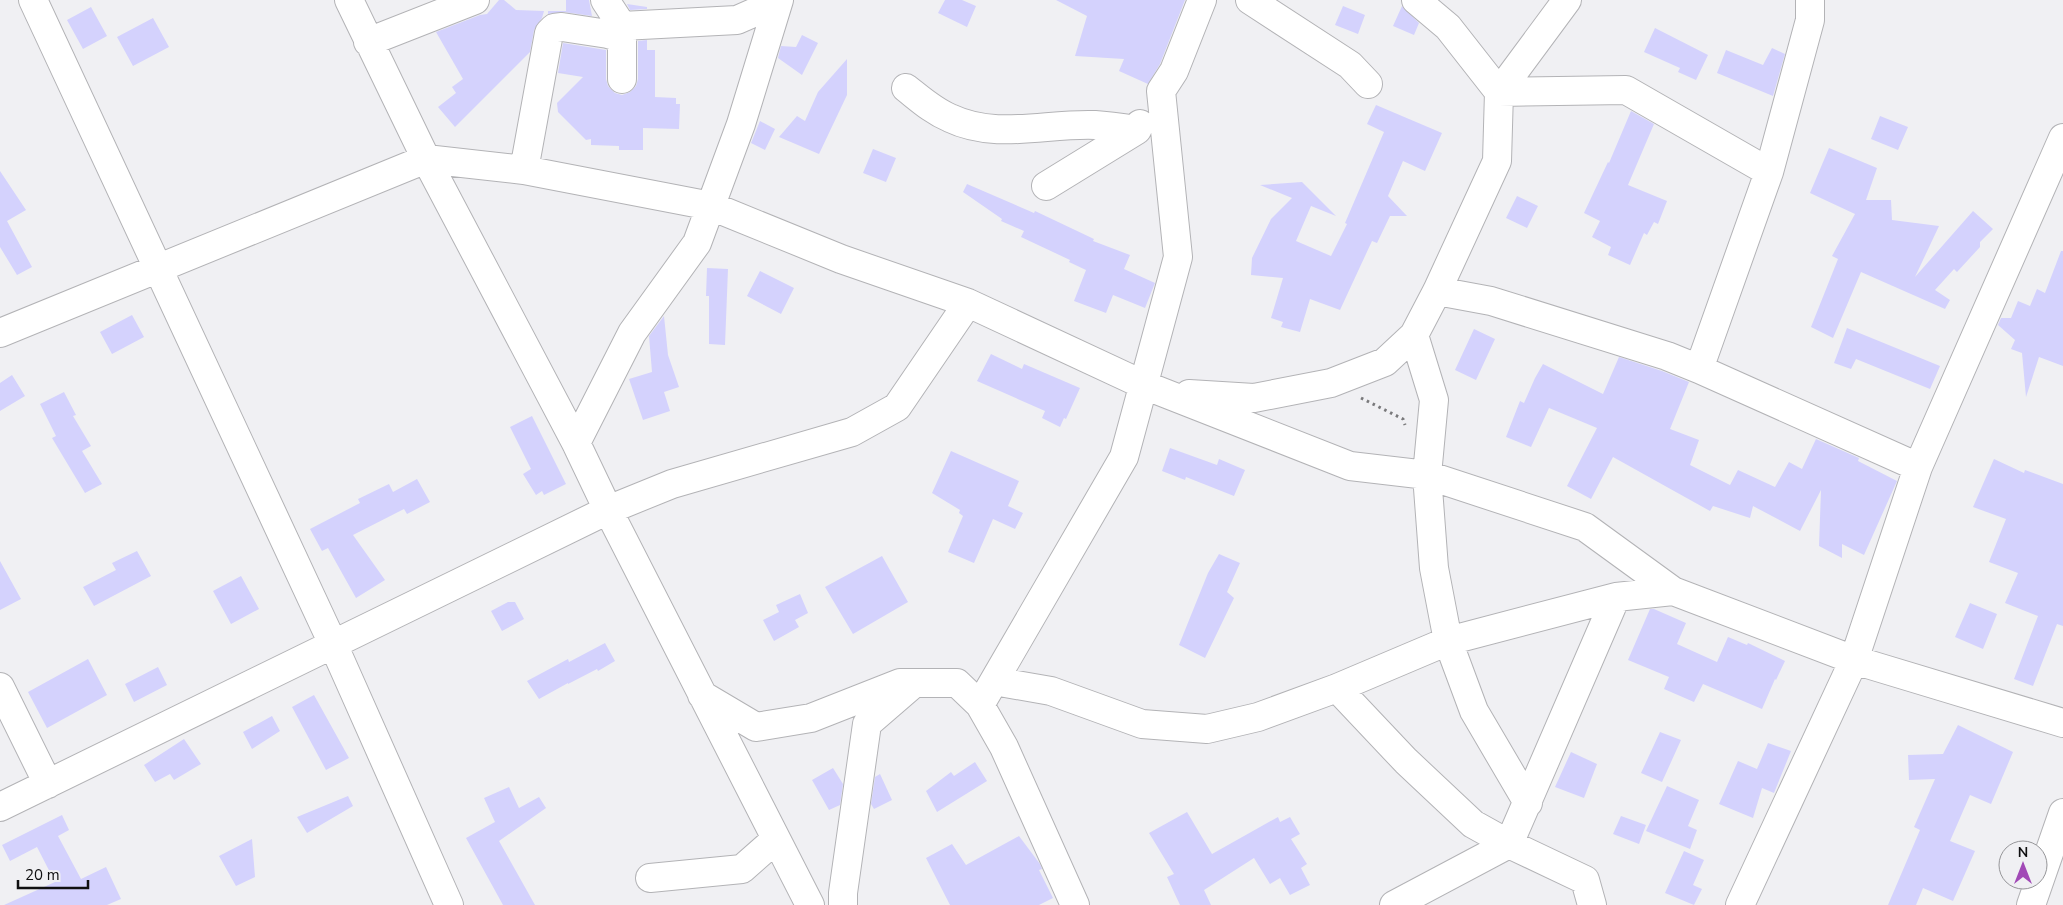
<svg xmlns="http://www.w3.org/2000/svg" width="2063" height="905" font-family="'Nunito Sans',sans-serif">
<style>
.building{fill:#d4d2fd}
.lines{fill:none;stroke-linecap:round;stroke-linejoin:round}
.minor-casing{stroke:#b3b3b6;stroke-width:30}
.path{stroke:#79797b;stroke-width:3;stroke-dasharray:2.5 4;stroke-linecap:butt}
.minor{stroke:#fff;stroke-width:28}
</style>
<rect width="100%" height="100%" fill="#f0f0f3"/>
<path class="building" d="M 499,0 L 504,0 L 516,10 L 544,11 L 542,18 L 534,30 L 530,52 L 455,127 L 438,107 L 456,93 L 452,87 L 463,79 L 436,32 L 480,15 L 487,14 Z
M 566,0 L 589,0 L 592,16 L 564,12 L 548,14 L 548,11 L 566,11 Z
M 945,0 L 962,0 L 976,6 L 967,27 L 938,13 Z
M 1056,0 L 1185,0 L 1160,64 L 1148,84 L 1119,71 L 1124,59 L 1075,56 L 1087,16 Z
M 627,4 L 647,7 L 647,9 L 630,10 Z
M 1343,6 L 1365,15 L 1358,34 L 1335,25 Z
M 1402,6 L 1419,23 L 1414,35 L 1393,26 Z
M 91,7 L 107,36 L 83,49 L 67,20 Z
M 153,18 L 169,47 L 133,66 L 117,37 Z
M 1655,28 L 1708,55 L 1696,80 L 1678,72 L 1680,68 L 1644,52 Z
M 802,35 L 818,43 L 802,75 L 778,58 L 781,46 L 796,47 Z
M 647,40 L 647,50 L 655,50 L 655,97 L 676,98 L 676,104 L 680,104 L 679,129 L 643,128 L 643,150 L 619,150 L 619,146 L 591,145 L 591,139 L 586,140 L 558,112 L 557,103 L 583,77 L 558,73 L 563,43 L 606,50 L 606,79 L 608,86 L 615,93 L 622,95 L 630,92 L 636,86 L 638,79 L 638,41 Z
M 1772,48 L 1785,54 L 1773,96 L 1717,73 L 1726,50 L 1763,65 Z
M 847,59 L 847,95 L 819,154 L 779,137 L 797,116 L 805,121 L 818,92 Z
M 1376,105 L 1442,133 L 1425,171 L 1403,161 L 1388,196 L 1407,216 L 1390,216 L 1377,243 L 1372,241 L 1340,310 L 1310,299 L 1300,332 L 1281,327 L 1283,322 L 1271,318 L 1283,278 L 1251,275 L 1252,258 L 1271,219 L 1292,198 L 1260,185 L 1302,182 L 1336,216 L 1311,206 L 1296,241 L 1331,256 L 1347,224 L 1345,223 L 1384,132 L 1367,124 Z
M 1631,111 L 1654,124 L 1628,185 L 1667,201 L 1658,224 L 1654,222 L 1647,235 L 1644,233 L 1630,265 L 1608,255 L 1611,247 L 1592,237 L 1600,221 L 1584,213 L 1608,162 L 1609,163 Z
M 1880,116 L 1908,127 L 1898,150 L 1871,139 Z
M 760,121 L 775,129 L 765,150 L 751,143 Z
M 1829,148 L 1877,168 L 1866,200 L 1891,200 L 1892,220 L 1939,226 L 1915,277 L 1973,211 L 1993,229 L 1980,242 L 1980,247 L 1957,272 L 1954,269 L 1935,290 L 1950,300 L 1945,309 L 1861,272 L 1833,338 L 1811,327 L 1838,259 L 1832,256 L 1855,214 L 1810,193 Z
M 873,149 L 896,158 L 886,182 L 863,173 Z
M 0,171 L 26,210 L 7,221 L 32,267 L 17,275 L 0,247 Z
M 967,184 L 1034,213 L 1035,211 L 1094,239 L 1093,241 L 1130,255 L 1124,269 L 1155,283 L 1145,308 L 1113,295 L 1106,313 L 1074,301 L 1086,270 L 1069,262 L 1070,260 L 1021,237 L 1024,231 L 1001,221 L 1002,219 L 963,192 Z
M 1517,196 L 1538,206 L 1527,228 L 1506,218 Z
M 2061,251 L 2063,251 L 2063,366 L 2039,357 L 2026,397 L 2022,353 L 2011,349 L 2015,340 L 1998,325 L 2001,318 L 2011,318 L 2018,301 L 2030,306 L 2037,289 L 2045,293 Z
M 707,268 L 728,269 L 725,345 L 709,344 L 709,296 L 706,296 Z
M 760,271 L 794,288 L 781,314 L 747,296 Z
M 132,315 L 144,337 L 112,354 L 100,332 Z
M 664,316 L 668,355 L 679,387 L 664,392 L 670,411 L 643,420 L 629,379 L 652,372 L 649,336 Z
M 1847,328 L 1940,366 L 1930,389 L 1856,359 L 1851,369 L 1834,363 Z
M 1474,329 L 1495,339 L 1476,380 L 1455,370 Z
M 991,354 L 1022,369 L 1024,364 L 1080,388 L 1066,419 L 1064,418 L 1060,427 L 1042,418 L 1045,411 L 977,381 Z
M 1619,357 L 1662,371 L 1689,382 L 1670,429 L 1699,440 L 1690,465 L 1730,485 L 1738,470 L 1775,487 L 1789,462 L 1802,469 L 1816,439 L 1859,458 L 1858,461 L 1897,481 L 1864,555 L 1842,544 L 1842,558 L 1819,546 L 1821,490 L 1800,531 L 1753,506 L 1750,518 L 1713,506 L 1710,511 L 1613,457 L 1591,499 L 1567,486 L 1597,428 L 1549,408 L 1531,447 L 1506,437 L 1520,401 L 1524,403 L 1535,378 L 1543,364 L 1603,394 Z
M 12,375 L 25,396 L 0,411 L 0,383 Z
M 64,392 L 76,415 L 73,416 L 91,446 L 82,451 L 102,484 L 85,493 L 52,438 L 56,436 L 40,404 Z
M 532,416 L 566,484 L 544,495 L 542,491 L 536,495 L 523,474 L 531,469 L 510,427 Z
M 1170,448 L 1217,465 L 1219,459 L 1245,470 L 1234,496 L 1186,477 L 1185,480 L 1162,471 Z
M 951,451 L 1019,481 L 1008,506 L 1023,513 L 1015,529 L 993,519 L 974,563 L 948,552 L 963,516 L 959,513 L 960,510 L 932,493 Z
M 1994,459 L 2024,473 L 2025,470 L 2063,484 L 2063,626 L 2057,624 L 2033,686 L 2014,679 L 2038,616 L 2005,603 L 2018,573 L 1989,562 L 2006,519 L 1973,507 Z
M 417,479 L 430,502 L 407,514 L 404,509 L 353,535 L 385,580 L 356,598 L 328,548 L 322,551 L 310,529 L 360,503 L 358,499 L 389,484 L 393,492 Z
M 137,551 L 151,576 L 94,606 L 83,587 L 116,570 L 112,563 Z
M 1219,554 L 1240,563 L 1227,592 L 1234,598 L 1205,658 L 1179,645 L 1208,573 Z
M 882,556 L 908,602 L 853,634 L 825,587 Z
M 0,561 L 21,599 L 0,610 Z
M 241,576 L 259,609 L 231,624 L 213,591 Z
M 800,594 L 808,613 L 795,620 L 799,627 L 774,641 L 763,620 L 779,612 L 776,605 Z
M 508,602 L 515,602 L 524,619 L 502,631 L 491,611 Z
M 1970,603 L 1997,614 L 1983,649 L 1955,637 Z
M 1650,609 L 1654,609 L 1686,623 L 1677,644 L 1717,662 L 1728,637 L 1747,645 L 1748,643 L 1785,661 L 1776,680 L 1775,679 L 1762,709 L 1703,684 L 1694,702 L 1664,689 L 1669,677 L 1628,660 Z
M 605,643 L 615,661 L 598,671 L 597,669 L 568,684 L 568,683 L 539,699 L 527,681 L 568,659 L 569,662 Z
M 88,659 L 107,695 L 47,728 L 28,692 Z
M 158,667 L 167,685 L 134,702 L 125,684 Z
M 314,695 L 349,758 L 326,770 L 292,707 Z
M 272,716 L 280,731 L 252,749 L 243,732 Z
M 1958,725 L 2013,752 L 1991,804 L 1970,795 L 1950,841 L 1975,851 L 1953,901 L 1923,888 L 1916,905 L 1888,905 L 1920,830 L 1914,827 L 1935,779 L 1909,780 L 1908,755 L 1943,754 Z
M 1660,732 L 1681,740 L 1662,782 L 1641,773 Z
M 184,739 L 201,764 L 174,780 L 170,774 L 155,782 L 144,765 Z
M 1768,743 L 1791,751 L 1774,793 L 1762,788 L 1753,818 L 1719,804 L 1738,761 L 1757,769 Z
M 1571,752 L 1597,764 L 1584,798 L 1555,787 Z
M 975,762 L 987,781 L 937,812 L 926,791 L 951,772 L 954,776 Z
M 833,768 L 843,784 L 840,805 L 829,810 L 812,780 Z
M 880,774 L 892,800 L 874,809 L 871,804 L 875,777 Z
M 1667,786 L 1699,800 L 1688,826 L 1697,830 L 1690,849 L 1646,831 Z
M 509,787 L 519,808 L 539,797 L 546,808 L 499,841 L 535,905 L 503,905 L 466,838 L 495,822 L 484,798 Z
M 348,796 L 353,806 L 307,833 L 297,817 Z
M 1187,812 L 1212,854 L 1278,817 L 1280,822 L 1290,817 L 1300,834 L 1291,839 L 1307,864 L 1301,868 L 1310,885 L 1290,895 L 1280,878 L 1270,884 L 1254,858 L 1204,890 L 1211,905 L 1180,905 L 1167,877 L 1174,874 L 1149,833 Z
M 62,815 L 69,830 L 58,836 L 81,879 L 106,867 L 121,899 L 107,905 L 4,905 L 55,882 L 37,847 L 10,861 L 2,845 Z
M 1621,816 L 1646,825 L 1639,844 L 1613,834 Z
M 1019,836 L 1040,864 L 1042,869 L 1039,870 L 1053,898 L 1039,905 L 950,905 L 926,858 L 952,844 L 966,865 Z
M 252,839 L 255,877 L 236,886 L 219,856 Z
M 1684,851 L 1704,860 L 1693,885 L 1702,889 L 1694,905 L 1665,893 Z"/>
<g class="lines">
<defs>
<path id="minor" d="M 33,0 L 333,644 L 449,905
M 349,0 L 426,159 L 576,443 L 608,510 L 810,905
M 605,0 L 622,26 L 622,79
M 1250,0 L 1350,65 L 1368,84
M 1416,0 L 1448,27 L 1499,92 L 1626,90 L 1769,172
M 622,26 L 737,20 L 778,2
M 368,42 L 475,0
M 906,88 C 920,99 933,111 950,118 C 996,140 1046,123 1095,125 C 1109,126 1123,128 1137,130
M 524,170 L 549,33 L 554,28 L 562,27 L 608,34 L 622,38
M 1046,186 L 1137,130 L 1140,124
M 1437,291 L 1491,301 L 1667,356 L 1699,369 L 1918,467
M 0,333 L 426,159 L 524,170 L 711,206 L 841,259 L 968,303 L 1144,385 L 1350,466 L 1427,475 L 1585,527 L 1673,591 L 1854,660 L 2063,723
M 1414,335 L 1434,400 L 1427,475 L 1434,568 L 1448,641 L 1474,711 L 1528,803
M 1699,369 L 1769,172 L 1810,20 L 1810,0
M 1189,394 L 1254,398 L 1331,383 L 1385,362 L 1414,335 L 1437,291 L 1497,161 L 1499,92 L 1567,0
M 576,443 L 632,333 L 697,243 L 741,124 L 779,0
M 994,681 L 1051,691 L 1142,724 L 1207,729 L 1258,717 L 1337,688 L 1448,641 L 1616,597 L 1673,591
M 0,687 L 48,784
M 1337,688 L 1406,761 L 1473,824 L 1509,844 L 1585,880 L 1592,905
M 702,695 L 756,727 L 811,718 L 900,683 L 957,683 L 980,705 L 1004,747 L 1075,905
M 980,705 L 1124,457 L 1178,257 L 1161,91 L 1174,71 L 1202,0
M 0,807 L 608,510 L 672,484 L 852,432 L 897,407 L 968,303
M 650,878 L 742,869 L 776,839
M 843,905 L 843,893 L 867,724 L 911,686
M 1394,905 L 1509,844 L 1616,597
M 1740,905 L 1854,660 L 1918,467 L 2063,138
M 2031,905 L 2063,813"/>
</defs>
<use href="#minor" class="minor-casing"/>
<path class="path" d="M 1361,398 L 1403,419 L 1405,425"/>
<use href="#minor" class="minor"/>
</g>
<g transform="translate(2023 865)"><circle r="24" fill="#f0f0f3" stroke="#969699"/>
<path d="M0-4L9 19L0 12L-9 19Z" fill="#a149b6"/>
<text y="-8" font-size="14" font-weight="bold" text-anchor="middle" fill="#101011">N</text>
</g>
<path d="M18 880v8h70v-8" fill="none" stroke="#101011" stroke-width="2.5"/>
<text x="25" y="880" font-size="15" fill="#101011" stroke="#f0f0f3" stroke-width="4" paint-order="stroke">20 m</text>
</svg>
